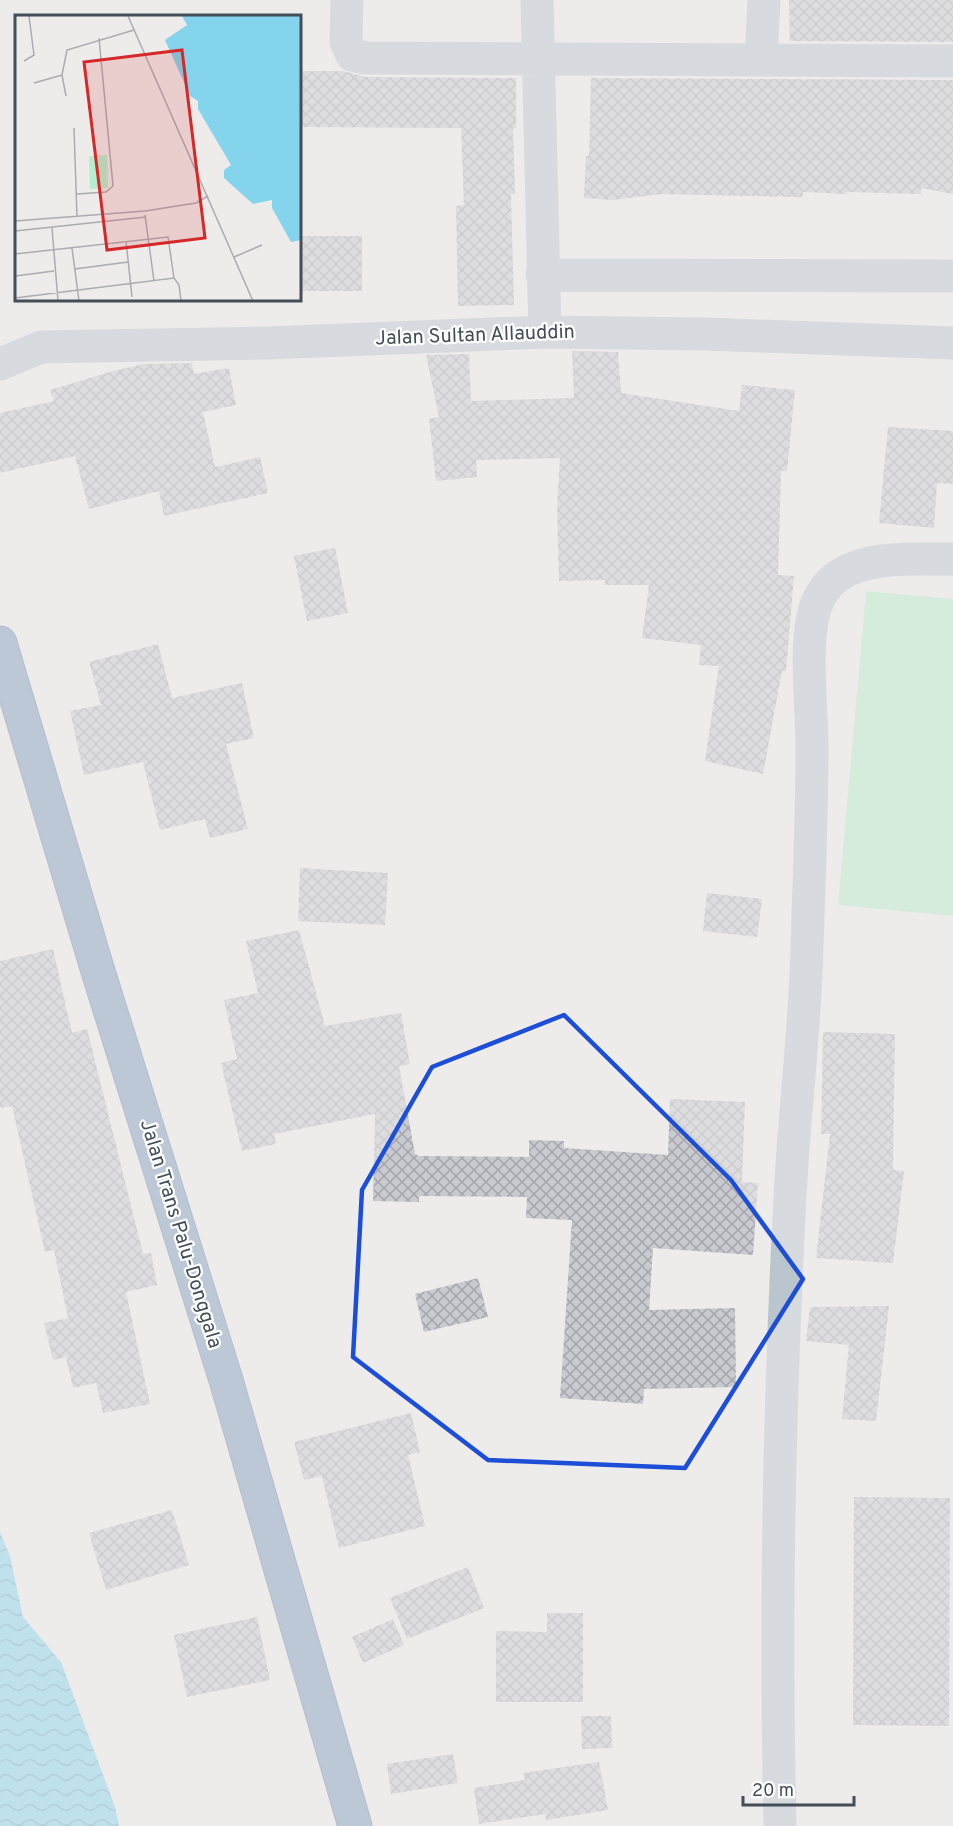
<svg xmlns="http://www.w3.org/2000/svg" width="953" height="1826" font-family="Overpass,sans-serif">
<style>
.green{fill:#b7eecd}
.water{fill:url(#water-waves)}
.building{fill:url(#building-cross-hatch)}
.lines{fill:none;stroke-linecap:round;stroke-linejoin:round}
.highway-casing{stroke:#6d87a8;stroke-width:35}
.minor{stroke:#bbc5ce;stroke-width:33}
.highway{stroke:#819dbc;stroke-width:33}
.marked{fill:none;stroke:#1d4ed8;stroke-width:4.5;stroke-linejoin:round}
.labels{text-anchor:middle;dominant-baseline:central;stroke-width:4.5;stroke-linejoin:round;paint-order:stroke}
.street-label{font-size:20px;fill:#434e59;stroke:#fff}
.inset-road{fill:none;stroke:#aaacb1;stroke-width:1.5}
.view{fill:#d62828;fill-opacity:0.15;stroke:#d62828;stroke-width:3}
.inset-edge{fill:none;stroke:#434e59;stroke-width:3}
</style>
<defs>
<pattern id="water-waves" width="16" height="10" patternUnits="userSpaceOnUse" patternTransform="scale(1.5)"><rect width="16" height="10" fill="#83d4ec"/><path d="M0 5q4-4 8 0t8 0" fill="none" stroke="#6daec2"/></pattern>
<pattern id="building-cross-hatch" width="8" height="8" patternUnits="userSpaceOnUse" patternTransform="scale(1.5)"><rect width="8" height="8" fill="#c8cad0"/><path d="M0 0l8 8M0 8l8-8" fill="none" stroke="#a4a6ac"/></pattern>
</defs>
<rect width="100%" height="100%" fill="#eeebeb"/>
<path class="green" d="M 866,591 L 953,599 L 953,916 L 838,905 Z"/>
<path class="water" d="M 0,1532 L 10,1556 L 23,1617 L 61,1662 L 115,1807 L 119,1826 L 0,1826 Z"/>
<path class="building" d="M 789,0 L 953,0 L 953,42 L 790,41 Z
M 300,71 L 343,71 L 366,77 L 516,78 L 516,128 L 513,128 L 515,194 L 511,194 L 514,305 L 458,306 L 456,206 L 464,205 L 461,128 L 300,127 Z
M 591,78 L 953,80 L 953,194 L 921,188 L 921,194 L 846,192 L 846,194 L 803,192 L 803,197 L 662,194 L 612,200 L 584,198 L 586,156 L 589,156 Z
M 300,236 L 362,236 L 362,291 L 300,291 Z
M 572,351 L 618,352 L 621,393 L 739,411 L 742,385 L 795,390 L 787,471 L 781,471 L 778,575 L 794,576 L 786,671 L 782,671 L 763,774 L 705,761 L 719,666 L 699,665 L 701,645 L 642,638 L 649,585 L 605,585 L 605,580 L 559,581 L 557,507 L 560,458 L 476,460 L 477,477 L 436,481 L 429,419 L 439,417 L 426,355 L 469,354 L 471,401 L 574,398 Z
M 192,363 L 194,374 L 229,368 L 236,405 L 203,412 L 215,467 L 260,457 L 268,493 L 164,516 L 159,491 L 89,509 L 75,456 L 0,473 L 0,413 L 54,401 L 50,390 L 113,371 L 144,364 Z
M 888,427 L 953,431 L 953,484 L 937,483 L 934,528 L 879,523 Z
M 335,548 L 348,613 L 307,621 L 294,556 Z
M 158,644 L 172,698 L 242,683 L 254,738 L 226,744 L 248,829 L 210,838 L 205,819 L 160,830 L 143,762 L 84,775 L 70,711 L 101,705 L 89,662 Z
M 300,868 L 388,873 L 385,925 L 298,921 Z
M 707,893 L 762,899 L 757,937 L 703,931 Z
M 299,930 L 325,1026 L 401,1013 L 410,1064 L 399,1066 L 415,1154 L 419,1156 L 529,1157 L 529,1140 L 564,1141 L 564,1148 L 668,1155 L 670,1099 L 745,1102 L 742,1182 L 758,1183 L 753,1255 L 653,1248 L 649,1310 L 735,1308 L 736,1387 L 644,1389 L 643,1404 L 560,1398 L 572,1220 L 526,1218 L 527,1197 L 419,1196 L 419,1202 L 373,1201 L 375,1114 L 274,1134 L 276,1144 L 242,1151 L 221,1063 L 237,1059 L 224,1000 L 258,993 L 246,941 Z
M 53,949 L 72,1033 L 87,1029 L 143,1254 L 151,1253 L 157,1285 L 126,1292 L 150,1404 L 103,1413 L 96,1383 L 73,1388 L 66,1357 L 53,1360 L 44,1323 L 68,1318 L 54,1250 L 45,1252 L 12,1106 L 0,1108 L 0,961 Z
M 823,1032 L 895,1034 L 893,1170 L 904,1171 L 893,1263 L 816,1258 L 830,1134 L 821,1134 Z
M 478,1278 L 488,1317 L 424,1332 L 415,1294 Z
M 889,1306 L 876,1421 L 842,1419 L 849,1345 L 806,1341 L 810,1307 Z
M 411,1413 L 420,1452 L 408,1455 L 425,1526 L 339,1548 L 322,1476 L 304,1480 L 294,1442 Z
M 854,1497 L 950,1498 L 949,1726 L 853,1725 Z
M 172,1510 L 189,1565 L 106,1590 L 89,1533 Z
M 468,1567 L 484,1608 L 407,1639 L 390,1598 Z
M 547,1613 L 583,1613 L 583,1702 L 496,1702 L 496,1631 L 547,1632 Z
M 257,1617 L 270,1680 L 187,1697 L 174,1635 Z
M 393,1619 L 404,1645 L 363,1663 L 352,1637 Z
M 581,1716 L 611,1716 L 612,1748 L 582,1749 Z
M 453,1754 L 458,1783 L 391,1794 L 387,1764 Z
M 599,1762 L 608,1810 L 546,1820 L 545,1814 L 479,1824 L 474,1788 L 525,1780 L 523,1773 Z"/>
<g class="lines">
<defs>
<path id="highway" d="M 0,643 L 97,968 L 226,1380 L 355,1826"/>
</defs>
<use href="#highway" class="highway-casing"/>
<path class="minor" d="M 347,0 L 346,42 L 352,55 L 366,58 L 953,61
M 537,0 L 545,332
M 761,59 L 764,0
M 542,275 L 953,276
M 0,364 L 41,347 L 267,343 L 545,332 L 705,334 L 953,343
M 780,1826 C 775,1616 779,1407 790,1197 C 794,1114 805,1031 807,948 C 809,881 812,814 812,747 C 812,709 803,637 817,603 C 838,551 908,560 953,559"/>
<use href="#highway" class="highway"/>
</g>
<path d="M0 0H953V1826H0ZM 564,1015 L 731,1180 L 803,1279 L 685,1468 L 488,1460 L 353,1357 L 362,1190 L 432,1067 Z" fill="#eeebeb" fill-opacity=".55" fill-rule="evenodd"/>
<path class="marked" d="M 564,1015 L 731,1180 L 803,1279 L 685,1468 L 488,1460 L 353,1357 L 362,1190 L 432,1067 Z"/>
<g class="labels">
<g class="street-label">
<text transform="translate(475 336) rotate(-2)">Jalan Sultan Allauddin</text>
<text transform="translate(180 1234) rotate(73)">Jalan Trans Palu-Donggala</text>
</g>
</g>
<g transform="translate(15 15)">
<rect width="286" height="286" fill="#eeebeb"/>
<path d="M 92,140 L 93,173 L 75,174 L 74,141 Z" fill="#b7eecd"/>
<path d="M 167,1 L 286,1 L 286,225 L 276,227 L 257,193 L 257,185 L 238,189 L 209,163 L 209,155 L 216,150 L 183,94 L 183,86 L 175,81 L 150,25 L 172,10 Z" fill="#83d4ec"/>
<path class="inset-road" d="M 113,1 L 238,286M 9,46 L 19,40 L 14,1M 19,68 L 47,60M 51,81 L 47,60 L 52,35 L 119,15M 59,113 L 62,202M 62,179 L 91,177 L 98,171 L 84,23M 130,200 L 139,266M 0,206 L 130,196 L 181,188 L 193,181M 37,213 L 43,286M 0,216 L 131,202M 111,226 L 117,282M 57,233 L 64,286M 0,239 L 153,222 L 159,263M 219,242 L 247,230M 60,254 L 113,247M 0,261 L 39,256M 0,283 L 159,263 L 164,270 L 166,286"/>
<path class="view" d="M 167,35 L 190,223 L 92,235 L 69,47 Z"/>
<rect width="286" height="286" class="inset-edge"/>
</g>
<path d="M743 1796v9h111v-9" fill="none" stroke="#434e59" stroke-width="3"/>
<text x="752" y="1796" font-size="18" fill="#434e59" stroke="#ffffff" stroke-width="4.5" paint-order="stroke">20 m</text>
</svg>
